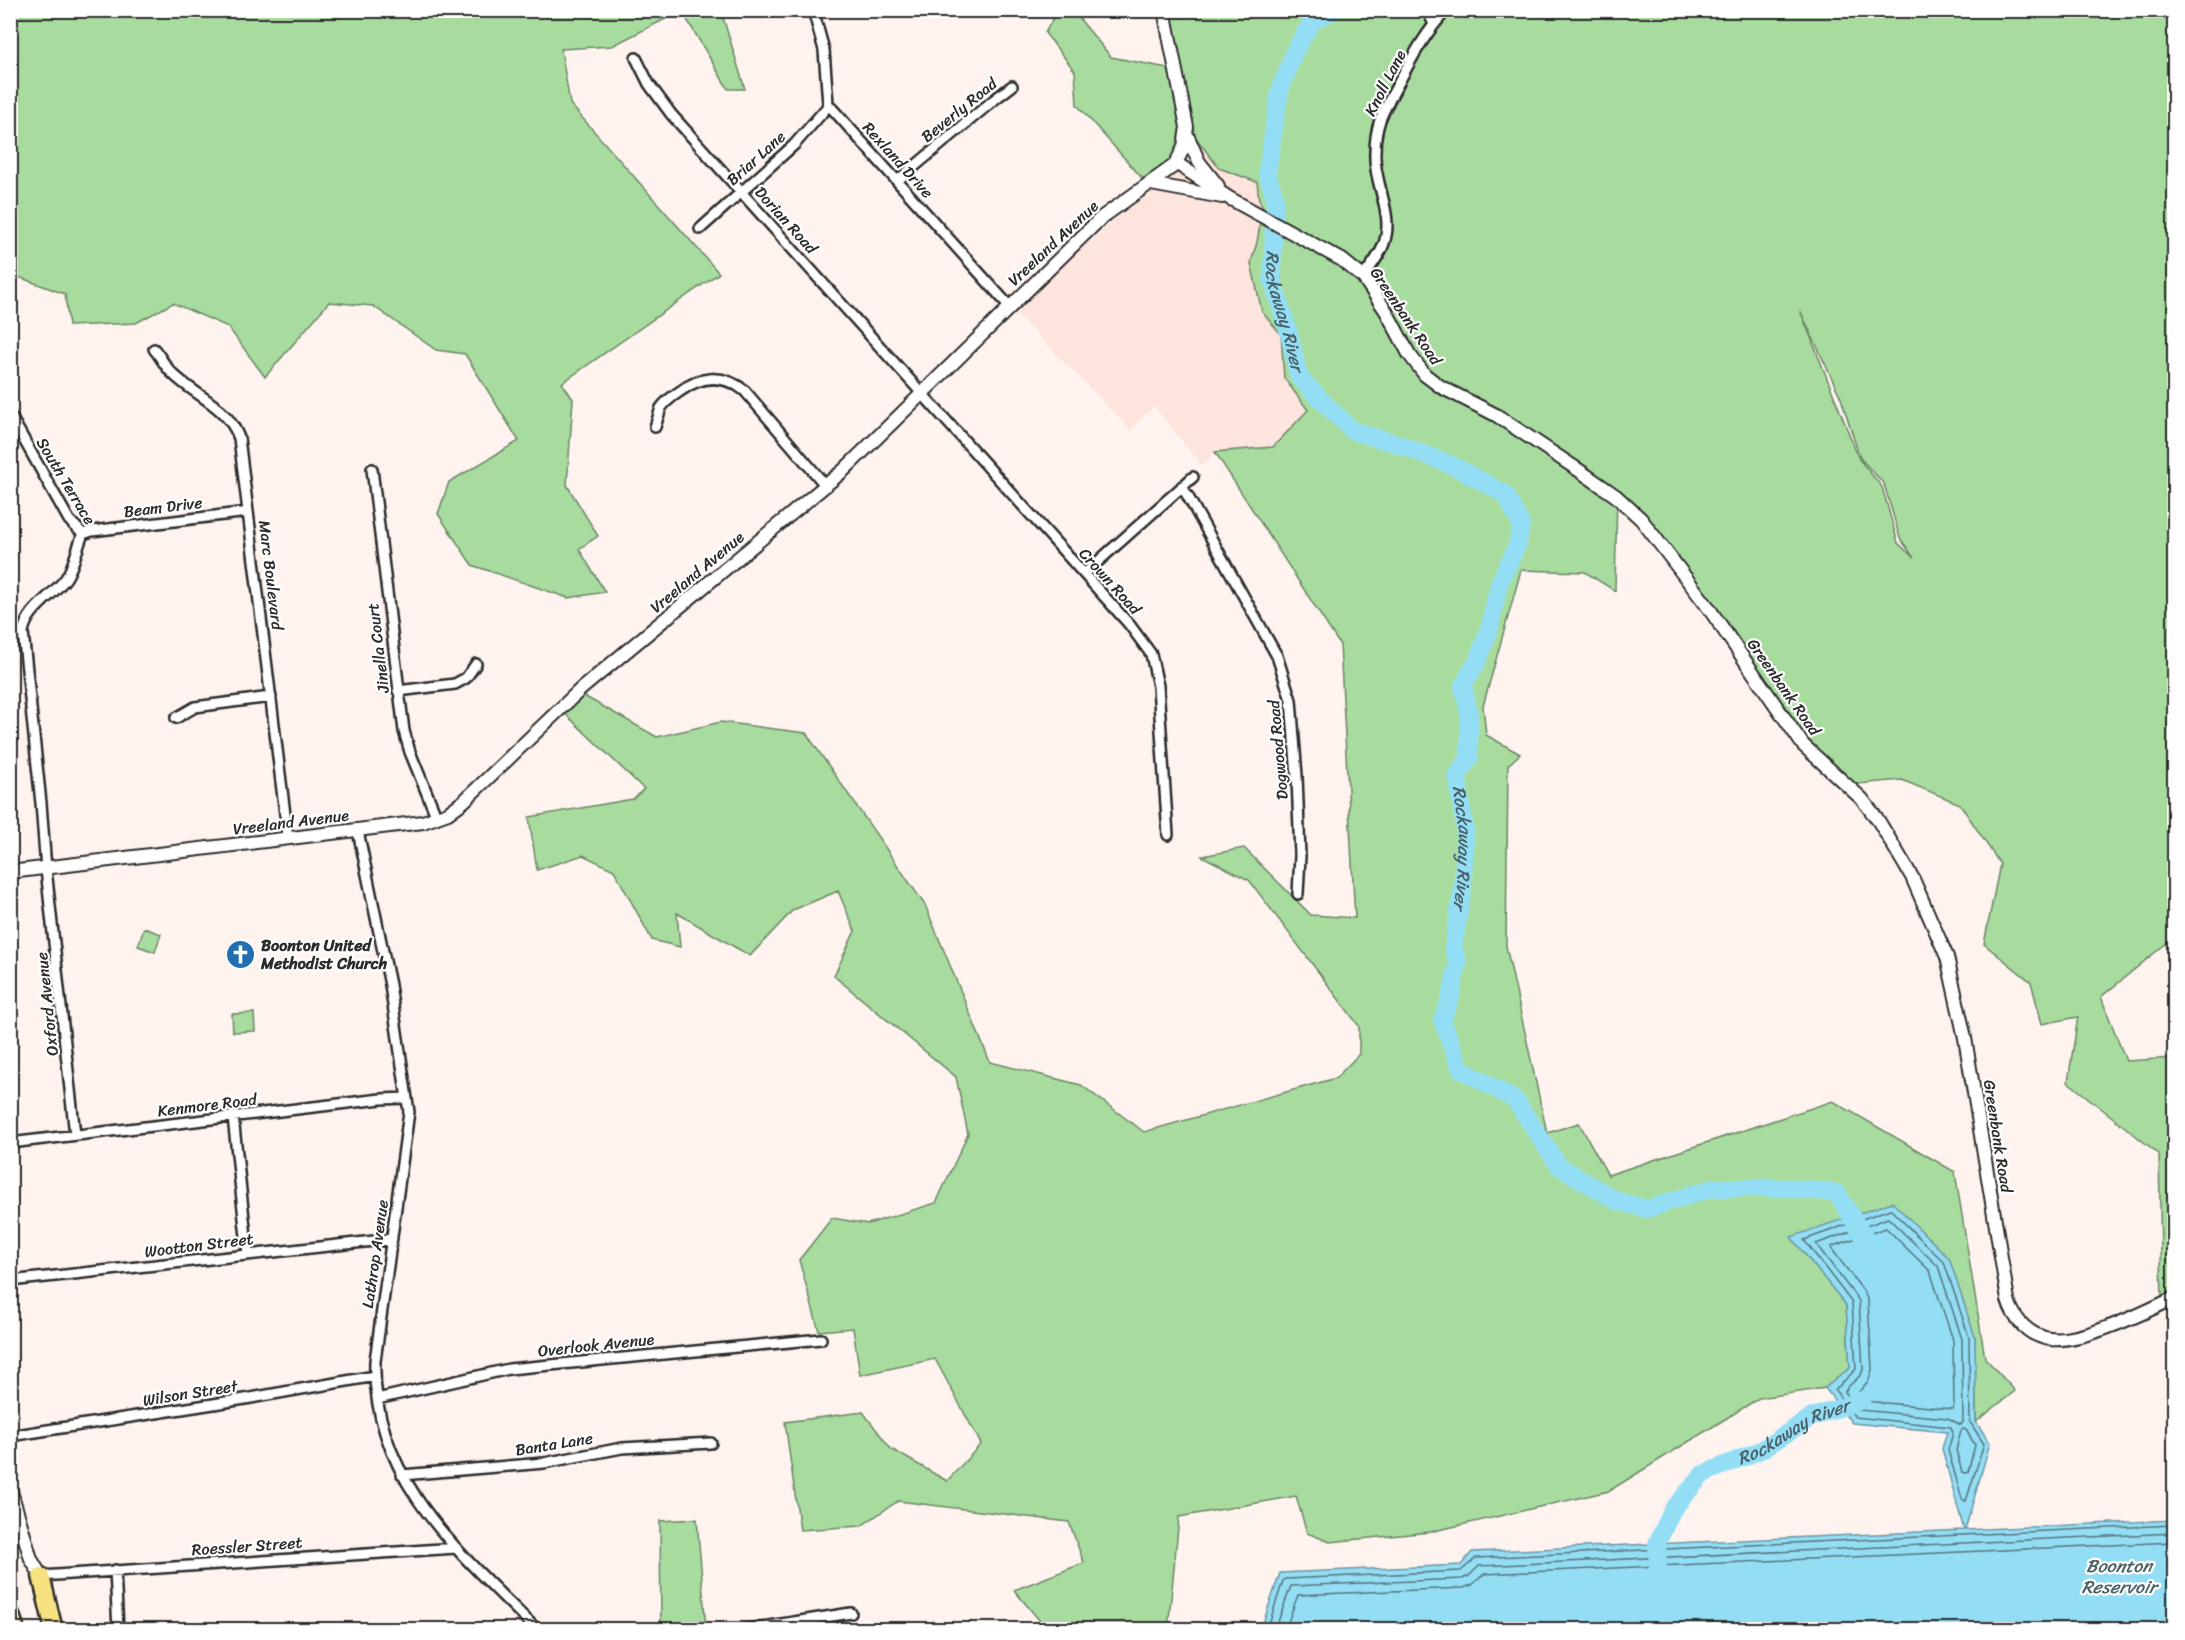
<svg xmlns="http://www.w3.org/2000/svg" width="2185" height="1640" font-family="Sriracha,sans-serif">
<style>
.built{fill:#fde4dc}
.green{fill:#a8dc9f;stroke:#6a8465;stroke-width:1.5;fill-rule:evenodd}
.water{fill:#94def5;stroke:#6a96a4;stroke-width:1.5}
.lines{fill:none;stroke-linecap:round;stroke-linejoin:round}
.shore{stroke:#55737c;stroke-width:1.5}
.river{stroke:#94def5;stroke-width:18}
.street-casing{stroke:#2b2b2b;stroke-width:14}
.secondary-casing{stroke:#2b2b2b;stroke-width:16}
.highway-casing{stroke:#2b2b2b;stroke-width:21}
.street{stroke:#fff;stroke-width:9}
.secondary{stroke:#fff;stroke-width:12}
.highway{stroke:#f7e281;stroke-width:16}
.labels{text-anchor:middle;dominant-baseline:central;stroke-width:4.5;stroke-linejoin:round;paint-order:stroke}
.street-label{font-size:16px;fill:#2b2b2b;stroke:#fff}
.poi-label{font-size:16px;font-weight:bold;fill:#2b2b2b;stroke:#fff;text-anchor:start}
.water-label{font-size:18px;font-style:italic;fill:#4a6168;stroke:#fff}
</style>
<rect width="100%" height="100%" fill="#fef3ef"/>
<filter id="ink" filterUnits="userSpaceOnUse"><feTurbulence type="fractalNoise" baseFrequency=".0167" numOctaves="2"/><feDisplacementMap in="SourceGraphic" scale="12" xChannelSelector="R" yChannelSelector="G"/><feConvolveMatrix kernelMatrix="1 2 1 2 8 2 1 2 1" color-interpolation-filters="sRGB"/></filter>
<g filter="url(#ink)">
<path class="built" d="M 1190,129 L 1219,168 L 1257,181 L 1259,200 L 1263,208 L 1257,242 L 1251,263 L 1262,312 L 1281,334 L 1284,378 L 1308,410 L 1273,447 L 1215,452 L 1202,466 L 1154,406 L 1131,430 L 1012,309 L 1151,188 Z"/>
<path class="green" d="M 11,10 L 681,11 L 612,46 L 561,49 L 570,104 L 719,273 L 562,383 L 573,399 L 567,485 L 598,536 L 579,549 L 605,592 L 568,598 L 472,565 L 438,514 L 449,482 L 519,441 L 465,354 L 436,350 L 373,306 L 329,302 L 265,377 L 228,327 L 173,303 L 136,323 L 69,326 L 65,294 L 16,276 L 11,275 Z
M 682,11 L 721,11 L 745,89 L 728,89 Z
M 1057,11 L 1073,11 L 1111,57 L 1178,70 L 1166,11 L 2174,11 L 2174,937 L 2101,997 L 2126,1061 L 2174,1058 L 2174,1301 L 2162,1304 L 2159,1154 L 2068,1082 L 2078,1017 L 2042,1024 L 2031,982 L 1984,944 L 2000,864 L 1960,804 L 1902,780 L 1846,785 L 1815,757 L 1617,492 L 1615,591 L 1585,572 L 1521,570 L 1483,706 L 1486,735 L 1520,754 L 1508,765 L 1506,946 L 1547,1133 L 1579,1123 L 1608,1175 L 1833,1101 L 1955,1172 L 1985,1358 L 2015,1391 L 1976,1422 L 1975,1337 L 1792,1237 L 1846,1305 L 1850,1368 L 1825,1388 L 1759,1398 L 1609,1491 L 1430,1532 L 1330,1542 L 1307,1533 L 1296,1496 L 1179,1517 L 1168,1629 L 1045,1629 L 1045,1627 L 1014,1590 L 1084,1563 L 1069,1522 L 898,1501 L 861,1526 L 800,1530 L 785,1422 L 863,1412 L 891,1449 L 947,1481 L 981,1444 L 935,1359 L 860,1375 L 853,1328 L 819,1331 L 799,1260 L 832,1218 L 868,1224 L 936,1203 L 968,1134 L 956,1077 L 834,976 L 855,931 L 838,891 L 793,910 L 750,956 L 677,913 L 680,947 L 652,940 L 614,870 L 583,855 L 537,870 L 529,817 L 633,799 L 644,789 L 557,706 L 575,691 L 657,737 L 721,722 L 806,733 L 925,905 L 990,1062 L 1081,1085 L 1144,1132 L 1336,1078 L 1359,1054 L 1359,1026 L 1249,880 L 1202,856 L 1244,848 L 1311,915 L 1355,918 L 1340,645 L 1215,452 L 1273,447 L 1308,410 L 1284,378 L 1281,334 L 1262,312 L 1251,263 L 1257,242 L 1263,208 L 1259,200 L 1257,182 L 1219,168 L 1190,130 L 1151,188 L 1077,105 L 1075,71 L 1045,33 ZM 1800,310 L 1841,398 L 1860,458 L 1884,484 L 1900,538 L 1914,558 L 1898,543 L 1882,487 L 1859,459 Z
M 144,928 L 161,934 L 155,952 L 138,946 Z
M 254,1013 L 255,1031 L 233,1032 L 232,1014 Z
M 697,1519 L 706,1629 L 791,1620 L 792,1629 L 661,1629 L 660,1521 Z"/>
<path class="water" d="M 1892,1202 L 1949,1258 L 1975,1337 L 1976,1422 L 1990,1443 L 1965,1530 L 2174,1520 L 2174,1629 L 1261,1629 L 1280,1573 L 1461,1565 L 1472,1552 L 1964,1530 L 1942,1449 L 1947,1432 L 1852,1423 L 1825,1388 L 1850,1368 L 1846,1305 L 1791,1237 Z"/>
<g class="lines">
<path class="shore" d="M 1890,1209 L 1944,1262 L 1969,1337 L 1970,1422 L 1984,1444 L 1966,1501 L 1962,1499 L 1948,1450 L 1953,1433 L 1951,1427 L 1855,1417 L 1835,1390 L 1856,1369 L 1852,1303 L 1804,1240 Z
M 1888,1218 L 1938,1266 L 1962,1339 L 1963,1422 L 1961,1425 L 1948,1418 L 1859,1410 L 1845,1392 C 1848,1383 1860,1380 1863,1370 L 1859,1301 L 1816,1244 Z
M 1886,1228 L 1930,1271 L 1953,1340 L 1954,1406 L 1952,1409 L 1864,1401 L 1858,1393 L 1869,1380 L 1872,1369 L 1868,1301 L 1864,1292 L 1831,1248 L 1833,1246 Z
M 1963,1429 L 1966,1430 L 1975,1445 L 1968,1472 L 1965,1473 L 1962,1472 L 1956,1450 L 1961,1431 Z
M 1267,1630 L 1283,1581 L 1286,1579 L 1461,1571 L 1476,1558 L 2174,1525
M 1275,1630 L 1291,1586 L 1462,1579 L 1469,1576 L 1479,1566 L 2174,1533
M 1285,1630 L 1298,1595 L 1463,1588 L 1472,1585 L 1484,1574 L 2174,1542"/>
<g class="river">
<path id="s1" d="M 1334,10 L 1313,20 L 1295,50 L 1280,90 L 1267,172 L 1275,198 L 1272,279 L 1289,333 L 1299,377 L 1331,410 L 1353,431 L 1395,443 L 1454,466 L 1505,494 L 1521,524 L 1518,543 L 1499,584 L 1489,630 L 1477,662 L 1463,685 L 1469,713 L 1469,759 L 1457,775 L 1465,830 L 1463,887 L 1453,948 L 1458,962 L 1450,1000 L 1442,1020 L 1461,1069 L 1515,1100 L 1559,1166 L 1617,1201 L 1647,1209 L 1712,1188 L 1788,1188 L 1837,1193 L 1864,1237"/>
<path id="s2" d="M 1658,1567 L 1657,1543 L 1673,1509 L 1703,1474 L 1761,1450 L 1810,1418 L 1862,1400"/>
</g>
<defs>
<path id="street" d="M 813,10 L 824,50 L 828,104 L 1010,307
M 1427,10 L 1434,24
M 636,58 L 649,84 L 671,114 L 1129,624 L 1151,654 L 1158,686 L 1168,835
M 897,181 L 995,99 L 1012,86
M 700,229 L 794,145 L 829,105
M 1363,277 C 1370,267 1379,257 1383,246 C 1396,215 1373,184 1375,152 C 1375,142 1377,129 1380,120 C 1383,112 1388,103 1392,95 C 1408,66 1423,34 1447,10
M 154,349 C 160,356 165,366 171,372 C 194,396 227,405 239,438 L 288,839
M 10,415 L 69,520 L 83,534 C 77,548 74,566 66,578 C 53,596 27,609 23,632 L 41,803 L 46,869 L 75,1135
M 655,427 C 657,421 659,414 661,408 C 665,402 673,396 679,392 C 700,376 723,373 745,391 L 826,486
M 372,469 L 404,731 L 410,752 L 437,818
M 1182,486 L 1277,656 L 1291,700 L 1297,776 L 1300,856 L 1298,894
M 83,534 L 92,531 L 248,512
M 1084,574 L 1193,477
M 398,691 L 455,684 L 466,678 L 476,664
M 176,718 L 195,707 L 271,697
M 358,831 L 390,985 L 409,1112 L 375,1361 C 371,1479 461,1554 537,1630
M 233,1117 L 248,1255
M 10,1143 L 381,1099 L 407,1098
M 10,1281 L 392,1239
M 377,1399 L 509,1369 L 821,1339
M 10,1436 L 245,1399 L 375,1376
M 402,1475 L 544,1463 L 622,1448 L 711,1443
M 115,1570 L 118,1630
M 41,1576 L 456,1548
M 742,1630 L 851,1613"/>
<path id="secondary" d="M 1187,135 L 1199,162 L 1218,186
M 1176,163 L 1229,198 L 1342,260 L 1363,277 L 1386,311 L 1409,354 L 1425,375 L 1441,387 L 1496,415 L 1583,473 L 1616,496 L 1641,519 L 1708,607 L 1803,745 L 1862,799 L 1878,820 L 1912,877 L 1947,957 L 1965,1038 L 2008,1300 C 2014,1320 2029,1336 2050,1339 C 2081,1343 2146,1312 2174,1298
M 1151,184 L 1222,197
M 10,872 L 423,822 L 448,813 L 464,801 L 581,689 L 844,470 L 1101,218 L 1175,165 L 1184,147 L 1187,127 L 1164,10
M 10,1488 L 31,1559 L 41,1576"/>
<path id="highway" d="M 41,1576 L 54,1630
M 10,1612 L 16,1630"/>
</defs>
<use href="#street" class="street-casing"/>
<use href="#secondary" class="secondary-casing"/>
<use href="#highway" class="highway-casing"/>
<use href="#street" class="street"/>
<use href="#secondary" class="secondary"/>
<use href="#highway" class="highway"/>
</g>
</g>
<defs>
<symbol id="church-disc" viewBox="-11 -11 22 22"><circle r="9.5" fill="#1f6fb2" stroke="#fff"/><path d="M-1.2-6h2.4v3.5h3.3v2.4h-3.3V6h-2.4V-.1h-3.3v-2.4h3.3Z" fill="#fff"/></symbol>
</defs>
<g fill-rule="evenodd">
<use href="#church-disc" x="224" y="938" width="33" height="33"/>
</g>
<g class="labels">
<g class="street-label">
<text transform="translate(1385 83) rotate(-63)">Knoll Lane</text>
<text transform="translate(959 110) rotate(-39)">Beverly Road</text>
<text transform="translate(756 158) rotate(-42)">Briar Lane</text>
<text transform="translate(898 160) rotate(48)">Rexland Drive</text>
<text transform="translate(786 220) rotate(48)">Dorian Road</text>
<text transform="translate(1053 243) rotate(-43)">Vreeland Avenue</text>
<text transform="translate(1406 316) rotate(56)">Greenbank Road</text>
<text transform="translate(66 481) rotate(59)">South Terrace</text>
<text transform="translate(163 507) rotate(-7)">Beam Drive</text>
<text transform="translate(697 572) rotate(-40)">Vreeland Avenue</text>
<text transform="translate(271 575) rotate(83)">Marc Boulevard</text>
<text transform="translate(1110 581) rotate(48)">Crown Road</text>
<text transform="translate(378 648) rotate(-97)">Jinella Court</text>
<text transform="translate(1784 687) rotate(55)">Greenbank Road</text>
<text transform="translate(1278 750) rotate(-95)">Dogwood Road</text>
<text transform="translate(291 822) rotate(-7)">Vreeland Avenue</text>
<text transform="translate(47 1004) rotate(-96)">Oxford Avenue</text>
<text transform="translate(207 1105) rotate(-7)">Kenmore Road</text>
<text transform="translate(1998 1136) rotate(81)">Greenbank Road</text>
<text transform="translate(199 1245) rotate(-7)">Wootton Street</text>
<text transform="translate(375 1254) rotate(-82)">Lathrop Avenue</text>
<text transform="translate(596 1345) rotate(-6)">Overlook Avenue</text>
<text transform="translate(190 1393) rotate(-9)">Wilson Street</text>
<text transform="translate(554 1444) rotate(-9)">Banta Lane</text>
<text transform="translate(247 1546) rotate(-4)">Roessler Street</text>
</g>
<g class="poi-label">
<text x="261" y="945">Boonton United<tspan x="261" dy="18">Methodist Church</tspan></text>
</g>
<g class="water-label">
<text stroke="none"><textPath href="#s1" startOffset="326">Rockaway River</textPath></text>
<text stroke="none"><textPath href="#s1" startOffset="1010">Rockaway River</textPath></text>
<text stroke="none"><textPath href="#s2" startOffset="208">Rockaway River</textPath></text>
<text x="2119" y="1566">Boonton<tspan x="2119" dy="21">Reservoir</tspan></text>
</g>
</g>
<rect width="2185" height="1640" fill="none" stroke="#fff" stroke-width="36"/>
<rect x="18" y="18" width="2149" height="1604" fill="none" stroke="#2b2b2b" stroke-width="2" filter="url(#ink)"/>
</svg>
